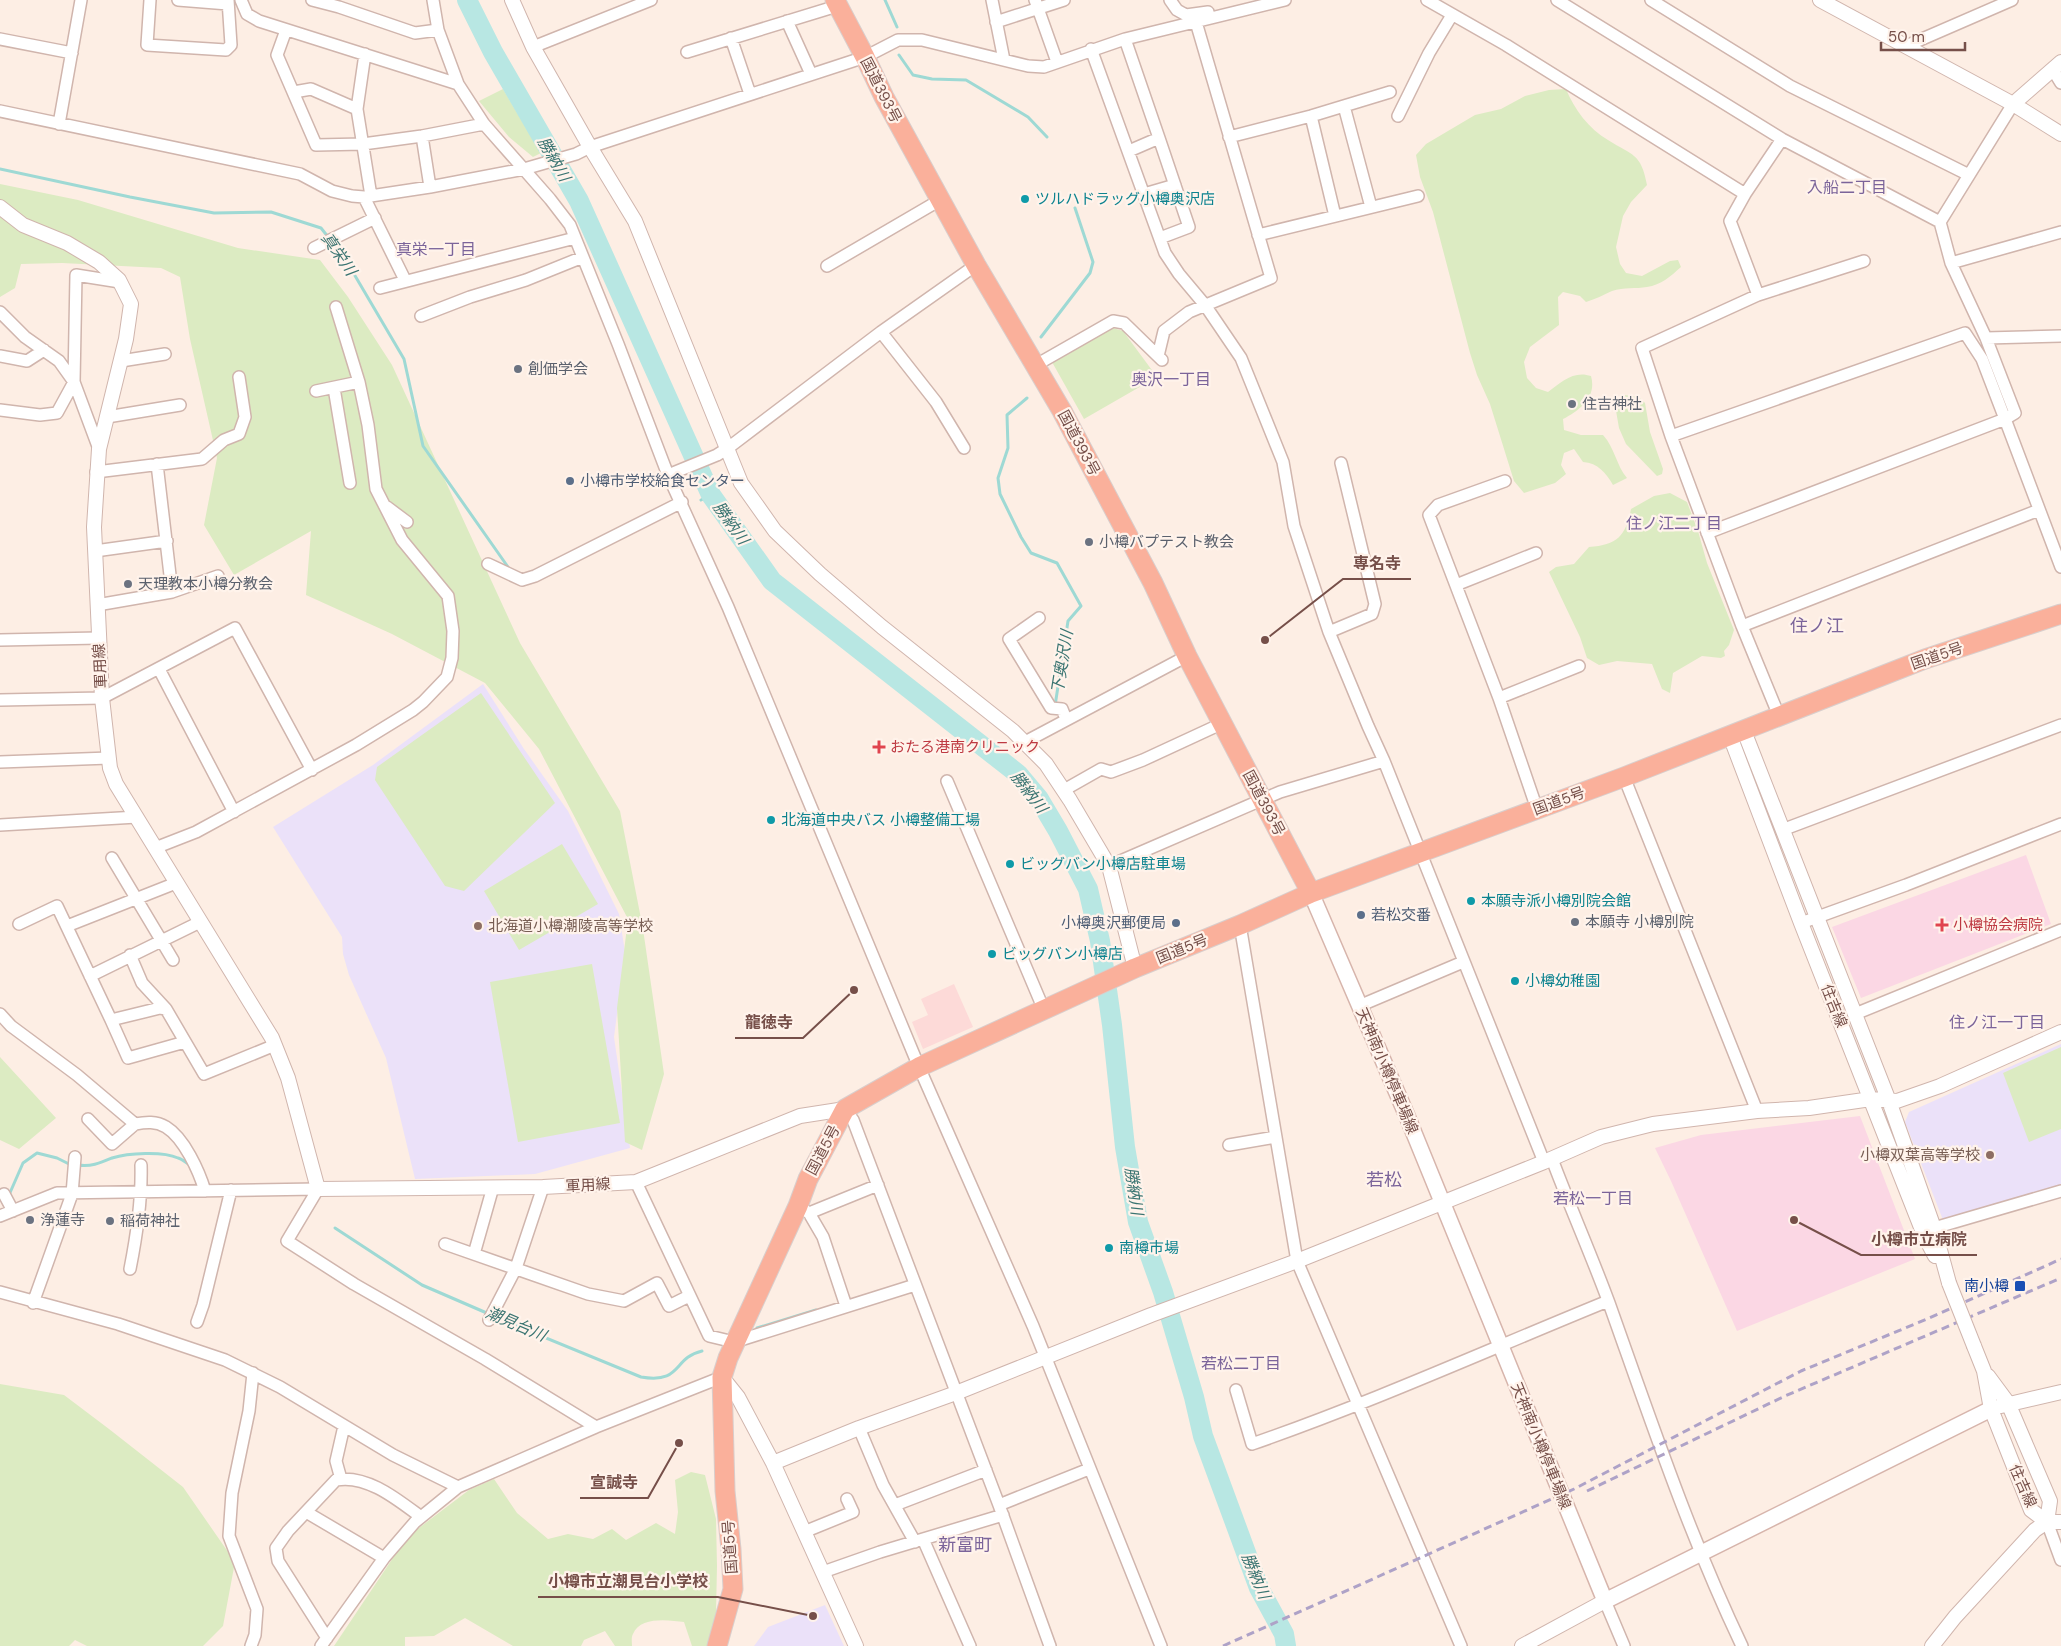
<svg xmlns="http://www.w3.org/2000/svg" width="2061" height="1646" font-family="'DM Sans','Noto Sans JP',sans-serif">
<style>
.commercial{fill:#fddad8}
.education{fill:#ebe1f9}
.medical{fill:#fbd7e4}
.green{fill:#dcebc2}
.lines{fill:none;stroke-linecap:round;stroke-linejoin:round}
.stream{stroke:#9ed9d4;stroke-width:3}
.river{stroke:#b8e7e3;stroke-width:20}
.minor-casing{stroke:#d0b5ad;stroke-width:14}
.tertiary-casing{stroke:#d0b5ad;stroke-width:16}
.secondary-casing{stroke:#d7b5ac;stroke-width:18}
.trunk-casing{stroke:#d9cecc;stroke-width:21}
.minor{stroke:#fff;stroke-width:11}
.tertiary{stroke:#fff;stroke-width:14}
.secondary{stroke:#fff;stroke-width:15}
.trunk{stroke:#fab09b;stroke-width:19}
.rail{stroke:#aea2c7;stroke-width:3;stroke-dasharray:8 5;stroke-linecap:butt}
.tertiary-bridge-casing{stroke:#d0b5ad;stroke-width:16;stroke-linecap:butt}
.tertiary-bridge{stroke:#fff;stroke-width:14}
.culture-dot{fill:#0f9aa8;stroke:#fff3eb;stroke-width:2}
.worship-dot{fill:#6b7280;stroke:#fff3eb;stroke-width:2}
.service-dot{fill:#5c6f8a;stroke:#fff3eb;stroke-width:2}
.health-dot{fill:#e0444e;stroke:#fff3eb;stroke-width:2}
.education-dot{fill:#8d6e63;stroke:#fff3eb;stroke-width:2}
.transit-dot{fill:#1a4fb4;stroke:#fff3eb;stroke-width:2}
.labels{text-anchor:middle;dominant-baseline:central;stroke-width:4.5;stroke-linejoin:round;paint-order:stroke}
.street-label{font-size:15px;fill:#764f49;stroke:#fff3eb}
.culture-label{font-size:15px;fill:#0d838f;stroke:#fff3eb;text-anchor:start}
.worship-label{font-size:15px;fill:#5b616d;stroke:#fff3eb;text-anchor:start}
.service-label{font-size:15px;fill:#4e5e75;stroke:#fff3eb;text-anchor:start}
.health-label{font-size:15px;fill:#be3a42;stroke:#fff3eb;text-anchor:start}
.education-label{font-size:15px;fill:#785e54;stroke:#fff3eb;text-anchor:start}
.transit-label{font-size:15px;fill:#164399;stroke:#fff3eb;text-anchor:end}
.water-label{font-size:16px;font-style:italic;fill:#3a7471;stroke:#fff3eb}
.neighbourhood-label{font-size:16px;fill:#7b649a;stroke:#fff3eb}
.quarter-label{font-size:18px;fill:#7b649a;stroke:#fff3eb}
.leader{fill:none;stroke:#764f49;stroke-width:2}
.callout-dot{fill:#764f49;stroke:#fff3eb;stroke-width:2}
.callout-label{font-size:16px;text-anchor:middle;font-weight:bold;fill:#764f49;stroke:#fff3eb;stroke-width:4.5;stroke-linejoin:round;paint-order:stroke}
</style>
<rect width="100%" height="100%" fill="#fdeee4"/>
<path class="commercial" d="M 954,984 L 973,1027 L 923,1049 L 912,1022 L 928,1015 L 921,999 Z"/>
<path class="education" d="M 483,684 L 524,749 L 568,811 L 619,914 L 625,952 L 614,1037 L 630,1148 L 535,1174 L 415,1179 L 386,1058 L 349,975 L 343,954 L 342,937 L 273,827 L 373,765 Z
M 2061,1044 L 2061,1188 L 1943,1220 L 1905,1122 L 1909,1112 Z
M 825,1605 L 844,1646 L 754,1646 L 768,1627 Z"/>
<path class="medical" d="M 2026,855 L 2051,924 L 1861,998 L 1832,927 Z
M 1860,1116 L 1915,1259 L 1737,1331 L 1671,1181 L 1655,1148 L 1701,1135 Z"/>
<path class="green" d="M 503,89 L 541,153 L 533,157 L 509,137 L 479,101 Z
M 1566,89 C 1574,109 1589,129 1608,140 C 1633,156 1641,153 1647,185 L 1631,202 L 1623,216 L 1616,247 L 1620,264 L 1626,273 L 1642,276 L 1670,261 L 1678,260 L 1681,267 C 1671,276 1661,285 1647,287 C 1636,289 1624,287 1612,291 C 1603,295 1596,299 1586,302 L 1580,296 L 1563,292 L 1558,297 L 1559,325 L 1530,347 L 1524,362 L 1527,378 L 1536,388 L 1548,392 C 1561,382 1574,370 1591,376 C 1597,397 1580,410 1563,419 L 1564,430 L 1581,435 L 1603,435 C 1615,448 1616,465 1627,478 L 1613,485 C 1606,473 1598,463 1583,462 L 1574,449 L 1564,453 L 1561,465 L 1566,474 L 1555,483 L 1524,493 L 1514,481 L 1490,404 L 1477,375 L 1470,353 L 1433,212 L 1420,177 L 1416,155 L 1426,144 L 1475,115 L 1501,109 L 1525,96 L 1549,90 Z
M 0,184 L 78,200 L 238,248 L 320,260 L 348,297 L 392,365 L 520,643 L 620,811 L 643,929 L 664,1074 L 642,1150 L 625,1142 L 617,1008 L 628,919 L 539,749 L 485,683 L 392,634 L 306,595 L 311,531 L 234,575 L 204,525 L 217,458 L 190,339 L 180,277 L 161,268 L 62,263 L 21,264 L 15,288 L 0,297 Z
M 1113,328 L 1123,331 L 1157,377 L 1084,419 L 1052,362 Z
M 1624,395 L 1639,397 L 1645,403 L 1650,432 L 1663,469 L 1662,474 L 1657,476 L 1626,444 L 1619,428 L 1615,405 Z
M 1670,493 L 1687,502 L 1698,531 L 1707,563 L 1734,630 L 1729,645 L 1724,651 L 1725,656 L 1721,658 L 1702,656 L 1673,673 L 1670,693 L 1662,689 L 1652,664 L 1617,661 L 1599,665 L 1587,658 L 1580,637 L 1549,572 L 1556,567 L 1574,564 L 1589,547 C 1617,545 1626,536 1631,509 L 1654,496 Z
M 481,693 L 555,803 L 464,891 L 445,886 L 375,780 L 377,767 Z
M 562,844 L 598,904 L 519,950 L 484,891 Z
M 592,964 L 620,1123 L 518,1142 L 490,982 Z
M 2061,1047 L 2061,1129 L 2029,1142 L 2003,1073 Z
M 0,1057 L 56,1118 L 19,1149 L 0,1140 Z
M 0,1384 L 64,1395 L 109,1429 L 183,1487 L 235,1562 L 223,1626 L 203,1646 L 87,1646 L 75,1640 L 69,1646 L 0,1646 Z
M 691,1472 L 705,1475 L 716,1519 L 717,1566 L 716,1613 L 707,1646 L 692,1646 L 684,1622 C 669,1620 640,1616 633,1634 C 631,1637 632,1643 632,1646 L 615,1646 L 605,1631 L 584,1640 L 581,1646 L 513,1646 L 465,1618 L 434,1636 L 405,1637 L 405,1646 L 334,1646 L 407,1537 L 469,1490 L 494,1479 L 517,1513 L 548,1539 L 568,1534 L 593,1539 L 612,1529 L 626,1540 L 656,1523 L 675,1534 L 678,1512 L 675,1480 Z"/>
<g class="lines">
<path class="stream" d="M 885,0 L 897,27
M 899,55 L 913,75 L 932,79 L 966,80 L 1028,117 L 1047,137
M 0,169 L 130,197 L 214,213 L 271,212 L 321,228 L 344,257 L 404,359 L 423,446 L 508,567
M 1041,337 L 1090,273 L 1093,262 L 1075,208
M 1027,398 L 1007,415 L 1008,448 L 998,478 L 1000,494 L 1021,537 L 1031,553 L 1057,563 L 1081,606 L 1068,621 L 1055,706
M 701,500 L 711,495
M 78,1165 C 91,1167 100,1163 112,1158 C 128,1153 163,1151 178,1158 C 183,1159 187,1164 192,1166
M 9,1195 L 23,1163 L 37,1153 L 57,1158 L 71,1165
M 335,1228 L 422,1285 L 489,1314
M 495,1317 L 641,1377 C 683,1384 672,1358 702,1351
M 757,1328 L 816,1310"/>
<path class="river" d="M 467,0 L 493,52 L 579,201 L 711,495 L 772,581 L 1018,774 L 1039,799 L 1058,831 L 1088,889 L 1100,941 L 1112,1025 L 1125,1147 L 1138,1222 L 1163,1292 L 1194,1397 L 1203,1436 L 1259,1588 L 1284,1634 L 1286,1646"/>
<defs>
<path id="minor" d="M 150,0 L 147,45 L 226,50 L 231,45 L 228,0
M 178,0 L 228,4
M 241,0 L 247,14 L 259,21 L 458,84
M 312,0 L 339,7 L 415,33 L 438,30
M 433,0 L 438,30 L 458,84 L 484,124 L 550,199 L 570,225 L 618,344 L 668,475 L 728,607 L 919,1067 L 1033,1326 L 1161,1646
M 992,0 L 1004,60
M 1035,0 L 1057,62
M 1170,0 L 1177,10 L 1186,15 L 1208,12
M 1427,0 L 1506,45 L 1745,194
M 1557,0 L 1782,139 L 1940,222
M 1651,0 L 1790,86 L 1969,175
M 787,21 L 811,74
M 996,22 L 1064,0
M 286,30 L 277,55 L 316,145 L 363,144 L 422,136 L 484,124
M 731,38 L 750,94
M 0,39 L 72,53
M 1125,39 L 1159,138 L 1129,151
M 1906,46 L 2012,0
M 533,47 L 651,0
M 1091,49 L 1165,253 L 1179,274 L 1205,305 L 1241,358 L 1283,462 L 1294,526 L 1329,632 L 1368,726 L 1384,761 L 1544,1162
M 687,52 L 837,6
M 365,54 L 357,109 L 371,196
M 2053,70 L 2061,83
M 294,92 L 311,89 L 357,109
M 2013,104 L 1940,222 L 1951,263 L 1986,338 L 2015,413 L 2005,419 L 2061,567
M 1344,106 L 1371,207
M 0,111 L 300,174 L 332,191 L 352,196 L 364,197 L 430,187 L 524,169 L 576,154 L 590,147 L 865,57 L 898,40 L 922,40 L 1028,66 L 1044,67 L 1125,39 L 1285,0
M 1311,116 L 1335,216
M 1398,116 L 1429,53 L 1452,15
M 59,124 L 81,0
M 422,136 L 430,187
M 1229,137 L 1311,116 L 1390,92
M 1159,138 L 1189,227 L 1160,238
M 1144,194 L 1175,185
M 364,197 L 405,280
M 1258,235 L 1418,196
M 314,248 L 375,218
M 1951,263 L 2061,232
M 827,266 L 940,200
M 380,288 L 575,238
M 1758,295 L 1730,221 L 1745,194 L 1782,139
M 336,307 L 359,382
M 0,312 L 25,337 L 59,361 L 74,382 L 99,449
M 421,316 L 470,297 L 526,280 L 583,257
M 881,332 L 936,402 L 964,448
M 1986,338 L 2061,336
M 0,356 L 27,361 L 44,350
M 1158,356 L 1164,331 L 1189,312 L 1271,278 L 1196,22
M 121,361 L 165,354
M 1036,365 L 1113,321 L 1124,323 L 1162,360
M 334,388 L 350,483
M 0,410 L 40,415 L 57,413 L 74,382 L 76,275 L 120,282
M 107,417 L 180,405
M 1671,436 L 1965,333 L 1982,359 L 2005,419 L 1707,533
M 157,464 L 172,592
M 96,472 L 202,459 L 224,440 L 239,434 L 245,417 L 239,377
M 668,475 L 717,455 L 728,448 L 881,332 L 976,265
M 1505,481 L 1438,505 L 1429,515 L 1499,698 L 1537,809
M 387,507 L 407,522
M 95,551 L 167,541
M 488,564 L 522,580 L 535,576 L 682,502
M 1456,585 L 1536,553
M 97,605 L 172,592 L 218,576
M 1039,618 L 1009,639 L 1051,708 L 1062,709 L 1066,719
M 1742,626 L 2039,510
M 1329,632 L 1372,614 L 1375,604 L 1341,463
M 0,640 L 99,638
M 159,669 L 234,812
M 1499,698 L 1579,666
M 0,700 L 102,698 L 235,628 L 312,770
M 1779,716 L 1742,626 L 1671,436 L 1642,348 L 1758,295 L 1864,261
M 1025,742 L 1187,656
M 0,762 L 109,758
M 1624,777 L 1757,1111
M 947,781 L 1044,1010
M 1064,790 L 1101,769 L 1111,772 L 1143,760 L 1223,723
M 0,825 L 137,817
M 1782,830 L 2061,725
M 155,848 L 196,832 L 356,745 L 413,710 L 423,702 L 447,677 L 452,658 L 453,631 L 448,596 L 402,540 L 376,489 L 368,425 L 359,382 L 316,391
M 112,858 L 173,960
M 1109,866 L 1280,792 L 1384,761
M 1801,923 L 1906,885 L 2061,824
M 19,924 L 57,906 L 111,1020 L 160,1008 L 166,1009 L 204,1074 L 275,1045
M 1240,925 L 1297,1261 L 1461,1646
M 67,926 L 176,883
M 130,955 L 142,983 L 166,1009
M 90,976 L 200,922
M 1359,1006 L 1463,962
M 0,1014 L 11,1026 L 77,1075 L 135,1124 C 146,1122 156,1121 166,1127 C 184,1138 199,1171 205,1191
M 1855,1014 L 2061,930
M 111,1020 L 128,1058 L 185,1042
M 845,1109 L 853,1120 L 999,1505 L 1050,1646
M 88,1119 L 112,1144 L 135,1124
M 1229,1145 L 1276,1137
M 1552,1159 C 1570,1207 1591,1254 1609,1303 C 1650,1418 1689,1535 1742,1646
M 636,1182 L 709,1336 L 734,1342 L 915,1285
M 318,1189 L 287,1241 L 354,1284 L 485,1359 L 596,1427
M 4,1194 L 13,1211
M 798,1206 L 809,1213 L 823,1237 L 846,1306
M 809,1213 L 878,1185
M 0,1216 L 57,1193 L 318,1189
M 1934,1228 L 2061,1191
M 445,1244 L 588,1294 L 624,1301 L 657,1283 L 669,1306 L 689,1296
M 474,1254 L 493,1187
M 130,1269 C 137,1234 142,1201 141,1165
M 0,1292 L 118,1324 L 225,1360 L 280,1387 L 393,1455 L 458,1487
M 33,1303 L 72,1194 L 75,1157
M 489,1320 L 516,1268 L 543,1187
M 197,1322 L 203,1305 L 231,1190
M 1236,1390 L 1252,1444 C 1373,1402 1490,1349 1608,1301
M 859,1428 L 883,1485 L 915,1542
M 341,1479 L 336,1461 L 344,1426
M 895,1505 L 986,1470
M 999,1505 L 1089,1469
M 306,1512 L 384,1558
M 2047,1522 L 2061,1560
M 804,1532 L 853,1512 L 847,1499
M 923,1539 L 970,1646
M 823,1572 L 880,1552 L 1003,1515
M 1605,1601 L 1624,1646
M 327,1638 L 278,1561 L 276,1548 L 288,1531 L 336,1480 C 367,1474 398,1500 421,1517
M 251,1646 L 255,1635 L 257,1609 L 229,1536 L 232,1493 L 249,1411 L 253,1373
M 321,1646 L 384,1558 L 415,1522 L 458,1487 L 596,1427 L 722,1377"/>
<path id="tertiary" d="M 512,0 L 533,47 L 590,147 L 635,221 L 741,483 L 775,531 L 820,574 L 882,627 L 1013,731 L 1046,764 L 1070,800 L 1109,866 L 1135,968
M 1820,0 L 2013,104 L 2061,134
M 2013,104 L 2061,62
M 0,207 L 23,225 L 67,243 L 99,262 L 119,280 L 131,304 L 126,339 L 99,449 L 94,527 L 102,698 L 110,768 L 116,784 L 272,1038 L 288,1078 L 318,1189 L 543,1187 L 636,1182 L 800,1116 L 845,1109
M 1744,731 L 1889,1101 L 1934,1228 L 1949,1283
M 1730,736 L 1801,923 L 1924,1235 L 1935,1256
M 1974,1346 L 1984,1371 L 1991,1409 L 2031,1510 L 2047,1522
M 1988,1376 L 2008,1403 L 2050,1501 L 2047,1522
M 722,1377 L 738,1397 L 773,1463 L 856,1646
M 2001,1406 L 2061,1392
M 773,1463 L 859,1428 L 956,1393 L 1151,1315 L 1297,1261 L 1544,1162 L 1601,1137 L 1653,1124 L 1757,1111 L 1809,1108 L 1871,1099 L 1897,1101 L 1940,1086 L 2061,1032
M 1522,1646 L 1605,1601
M 1932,1646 L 1955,1617 L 2035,1530 L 2047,1522 L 2061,1522"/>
<path id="secondary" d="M 1311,893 L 1407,1116 L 1605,1601 L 1991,1409"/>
<path id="trunk" d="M 835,0 L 865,57 L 884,97 L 976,265 L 1062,411 L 1153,583 L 1187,656 L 1311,893
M 717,1646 L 733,1589 L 731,1549 L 725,1491 L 722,1377 L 728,1358 L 798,1206 L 808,1179 L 845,1109 L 919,1067 L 1135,968 L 1240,925 L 1311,893 L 1624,777 L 1925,659 L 2061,614"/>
</defs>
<use href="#minor" class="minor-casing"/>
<use href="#tertiary" class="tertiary-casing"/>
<use href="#secondary" class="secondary-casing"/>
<use href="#trunk" class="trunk-casing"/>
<use href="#minor" class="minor"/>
<use href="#tertiary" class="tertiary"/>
<use href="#secondary" class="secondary"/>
<use href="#trunk" class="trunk"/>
<path class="rail" d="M 1587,1491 L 1785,1396 L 2061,1278
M 1223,1646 L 1574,1489 L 1801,1371 L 1927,1319 L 2061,1259"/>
<defs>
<path id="tertiary-bridge" d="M 1949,1283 L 1974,1346"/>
</defs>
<use href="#tertiary-bridge" class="tertiary-bridge-casing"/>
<use href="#tertiary-bridge" class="tertiary-bridge"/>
</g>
<g class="culture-dot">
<circle cx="1025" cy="199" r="5"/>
<circle cx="771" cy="820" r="5"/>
<circle cx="1010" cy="864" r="5"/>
<circle cx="1471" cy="901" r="5"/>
<circle cx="992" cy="954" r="5"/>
<circle cx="1515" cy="981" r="5"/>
<circle cx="1109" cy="1248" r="5"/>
</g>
<g class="worship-dot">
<circle cx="518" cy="369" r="5"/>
<circle cx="1572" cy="404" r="5"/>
<circle cx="1089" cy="542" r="5"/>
<circle cx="128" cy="584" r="5"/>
<circle cx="1575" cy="922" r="5"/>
<circle cx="30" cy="1220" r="5"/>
<circle cx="110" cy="1221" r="5"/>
</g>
<g class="service-dot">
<circle cx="570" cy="481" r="5"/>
<circle cx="1361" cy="915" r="5"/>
<circle cx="1176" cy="923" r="5"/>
</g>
<g class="health-dot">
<path d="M876.5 739.5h5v5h5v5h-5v5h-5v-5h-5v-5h5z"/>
<path d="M1939.5 917.5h5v5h5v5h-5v5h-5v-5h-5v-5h5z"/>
</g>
<g class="education-dot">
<circle cx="478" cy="926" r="5"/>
<circle cx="1990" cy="1155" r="5"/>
</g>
<rect class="transit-dot" x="2014" y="1280" width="12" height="12" rx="2.5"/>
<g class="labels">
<g class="street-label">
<text transform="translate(881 90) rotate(63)">国道393号</text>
<text transform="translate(1079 443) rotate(62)">国道393号</text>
<text transform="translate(1937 656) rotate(-19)">国道5号</text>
<text transform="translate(100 666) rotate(-93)">軍用線</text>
<text transform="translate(1559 801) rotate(-20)">国道5号</text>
<text transform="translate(1264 803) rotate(62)">国道393号</text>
<text transform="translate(1182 949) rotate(-22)">国道5号</text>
<text transform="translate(1834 1006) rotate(68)">住吉線</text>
<text transform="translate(1387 1071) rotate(67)">天神南小樽停車場線</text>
<text transform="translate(823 1150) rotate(-62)">国道5号</text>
<text transform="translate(588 1185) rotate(-3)">軍用線</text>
<text transform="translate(1541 1446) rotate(68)">天神南小樽停車場線</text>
<text transform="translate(2023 1486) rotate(66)">住吉線</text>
<text transform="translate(730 1547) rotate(-94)">国道5号</text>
</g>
<g class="culture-label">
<text x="1035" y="199">ツルハドラッグ小樽奥沢店</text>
<text x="781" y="820">北海道中央バス 小樽整備工場</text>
<text x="1020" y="864">ビッグバン小樽店駐車場</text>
<text x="1481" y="901">本願寺派小樽別院会館</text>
<text x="1002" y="954">ビッグバン小樽店</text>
<text x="1525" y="981">小樽幼稚園</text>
<text x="1119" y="1248">南樽市場</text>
</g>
<g class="worship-label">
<text x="528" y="369">創価学会</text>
<text x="1582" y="404">住吉神社</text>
<text x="1099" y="542">小樽バプテスト教会</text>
<text x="138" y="584">天理教本小樽分教会</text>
<text x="1585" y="922">本願寺 小樽別院</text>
<text x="40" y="1220">浄蓮寺</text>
<text x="120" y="1221">稲荷神社</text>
</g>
<g class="service-label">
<text x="580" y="481">小樽市学校給食センター</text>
<text x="1371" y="915">若松交番</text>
<text x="1166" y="923" text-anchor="end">小樽奥沢郵便局</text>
</g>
<g class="health-label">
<text x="890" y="747">おたる港南クリニック</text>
<text x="1953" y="925">小樽協会病院</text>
</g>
<g class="education-label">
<text x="488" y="926">北海道小樽潮陵高等学校</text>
<text x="1980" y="1155" text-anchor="end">小樽双葉高等学校</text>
</g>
<g class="transit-label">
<text x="2009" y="1286">南小樽</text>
</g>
<g class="water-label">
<text transform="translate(554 159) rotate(60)">勝納川</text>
<text transform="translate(339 254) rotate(55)">真栄川</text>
<text transform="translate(731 523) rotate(54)">勝納川</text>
<text transform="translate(1062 662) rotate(-81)">下奥沢川</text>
<text transform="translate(1029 792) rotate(52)">勝納川</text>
<text transform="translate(1134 1191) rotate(82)">勝納川</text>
<text transform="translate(516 1324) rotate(23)">潮見台川</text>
<text transform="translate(1256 1576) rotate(67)">勝納川</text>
</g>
<g class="neighbourhood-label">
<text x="1847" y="187">入船二丁目</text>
<text x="436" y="249">真栄一丁目</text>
<text x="1171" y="379">奥沢一丁目</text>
<text x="1674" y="523">住ノ江二丁目</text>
<text x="1997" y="1022">住ノ江一丁目</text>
<text x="1593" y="1198">若松一丁目</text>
<text x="1241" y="1363">若松二丁目</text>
</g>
<g class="quarter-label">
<text x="1817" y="626">住ノ江</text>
<text x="1384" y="1180">若松</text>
<text x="965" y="1545">新富町</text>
</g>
</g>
<path class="leader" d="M1265 640L1343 579H1411M854 990L803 1038H735M1794 1220L1861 1255H1977M679 1443L648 1498H580M813 1616L718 1597H538"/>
<g class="callout-dot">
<circle cx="1265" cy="640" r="5"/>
<circle cx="854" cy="990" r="5"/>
<circle cx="1794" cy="1220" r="5"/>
<circle cx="679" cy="1443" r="5"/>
<circle cx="813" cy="1616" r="5"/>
</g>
<g class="callout-label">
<text x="1377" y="569">専名寺</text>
<text x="769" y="1028">龍徳寺</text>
<text x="1919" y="1245">小樽市立病院</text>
<text x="614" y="1488">宣誠寺</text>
<text x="628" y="1587">小樽市立潮見台小学校</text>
</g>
<path d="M1881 42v8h84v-8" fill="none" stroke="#764f49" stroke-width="2.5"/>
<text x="1888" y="42" font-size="15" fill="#764f49" stroke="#fff3eb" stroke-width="4" paint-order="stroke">50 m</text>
</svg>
